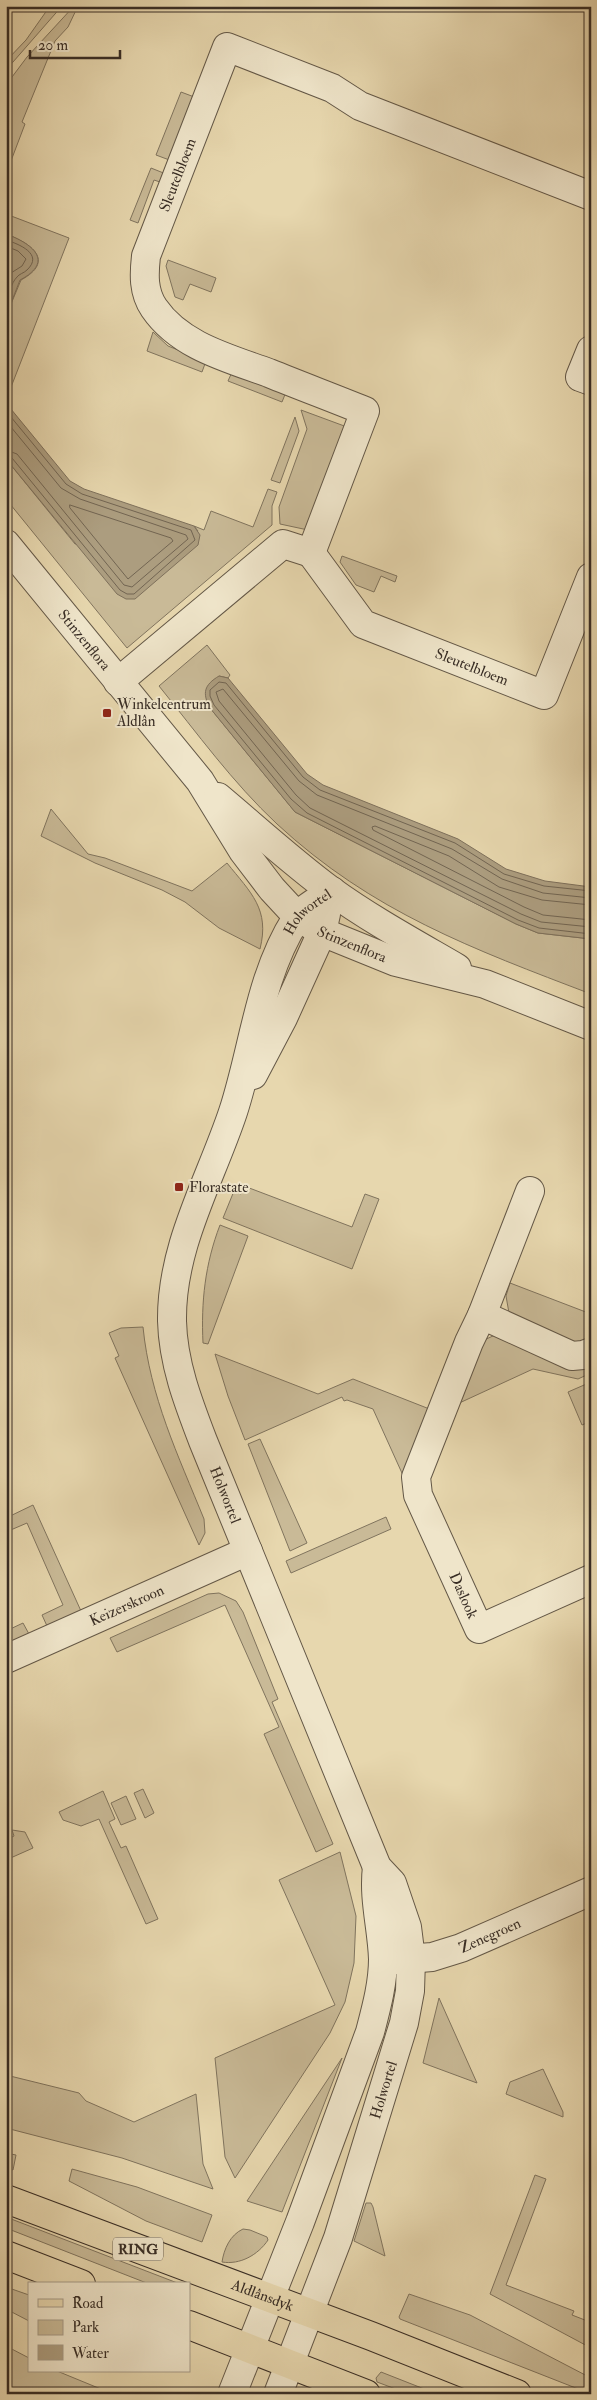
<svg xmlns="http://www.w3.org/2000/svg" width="597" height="2400" font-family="'IM FELL Double Pica',serif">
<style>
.green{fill:#c9ba97;stroke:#80745e}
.water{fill:#ac9d7f;stroke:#7e705b}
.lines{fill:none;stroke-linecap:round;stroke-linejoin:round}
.shore{stroke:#726552;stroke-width:1}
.minor-casing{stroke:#645847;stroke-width:30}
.tertiary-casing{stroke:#645847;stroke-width:30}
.primary-casing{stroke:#382d25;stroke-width:30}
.minor{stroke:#efe5ca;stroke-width:28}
.tertiary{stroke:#efe5ca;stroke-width:28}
.primary{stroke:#e7d7ae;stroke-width:28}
.poi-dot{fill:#8f2418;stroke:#efe5ca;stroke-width:2}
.labels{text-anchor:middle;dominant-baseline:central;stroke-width:4;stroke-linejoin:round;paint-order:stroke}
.shield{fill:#efe5ca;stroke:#6f6456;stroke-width:1}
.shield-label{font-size:14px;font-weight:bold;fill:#382d25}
.street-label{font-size:15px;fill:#382d25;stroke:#efe5ca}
.poi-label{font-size:15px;fill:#382d25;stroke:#efe5ca;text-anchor:start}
</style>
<rect width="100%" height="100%" fill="#e7d7ae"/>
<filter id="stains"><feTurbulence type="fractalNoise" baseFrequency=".004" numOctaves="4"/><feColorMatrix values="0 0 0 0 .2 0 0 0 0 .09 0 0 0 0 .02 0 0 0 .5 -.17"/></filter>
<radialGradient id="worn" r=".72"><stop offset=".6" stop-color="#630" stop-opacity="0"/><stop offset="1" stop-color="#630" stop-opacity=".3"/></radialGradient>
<path class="green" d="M 50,6 L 62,6 L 6,70 L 6,61 L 26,40 Z
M 74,6 L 78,6 L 68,27 L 55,41 L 22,122 L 25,124 L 6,174 L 6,85 L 27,57 Z
M 181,92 L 197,98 L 172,161 L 156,155 Z
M 151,168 L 166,174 L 163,183 L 154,180 L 138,223 L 130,220 Z
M 6,214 L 69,238 L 6,400 L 6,316 L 21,280 C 56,261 31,243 6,234 Z
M 168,260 L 216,278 L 211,292 L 190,284 L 183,300 L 175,297 L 166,266 Z
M 153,332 L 168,346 L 206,361 L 202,372 L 147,351 Z
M 232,372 L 286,392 L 282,402 L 228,381 Z
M 301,410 L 347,427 L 308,530 L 280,524 L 279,507 L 307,429 Z
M 295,417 L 299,431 L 280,483 L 271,480 Z
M 6,459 L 75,544 L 198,531 L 194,526 L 204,530 L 211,511 L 253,527 L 268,489 L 277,492 L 272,506 L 272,525 L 127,648 L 6,499 Z
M 342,556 L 397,576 L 395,582 L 381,576 L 374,592 L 356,585 L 340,562 Z
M 207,645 L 230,675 L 228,678 L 219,676 L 210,708 L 295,812 L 516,924 L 538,933 L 591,939 L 591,994 C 473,949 372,912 277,824 C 233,783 197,733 159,686 Z
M 51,809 L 88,854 L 105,858 L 192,891 L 227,863 C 251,893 270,909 260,949 L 219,928 L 185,902 L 162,890 L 95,863 L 41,836 Z
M 244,1186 L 352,1227 L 365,1194 L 379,1199 L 352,1269 L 223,1218 L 234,1191 L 241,1194 Z
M 220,1225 L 248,1236 L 208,1344 L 203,1343 C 201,1302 205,1264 220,1225 Z
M 510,1283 L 591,1314 L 591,1341 L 581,1345 L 509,1313 L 506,1296 Z
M 143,1327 C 150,1397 178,1455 204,1519 L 205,1533 L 199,1545 L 115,1358 L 119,1356 L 109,1333 L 121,1328 Z
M 495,1335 L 591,1363 L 591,1373 L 578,1379 L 533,1369 L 455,1405 L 482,1341 Z
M 215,1354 L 318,1394 L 353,1379 L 432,1410 L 406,1482 L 373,1409 L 347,1400 L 344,1401 L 342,1397 L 245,1440 L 228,1396 Z
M 591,1382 L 591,1421 L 582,1425 L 568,1392 Z
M 260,1439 L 307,1543 L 290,1551 L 248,1444 Z
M 33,1505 L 81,1611 L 47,1626 L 42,1615 L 63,1605 L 27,1523 L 6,1532 L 6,1518 Z
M 386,1517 L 391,1529 L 291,1573 L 286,1561 Z
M 219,1593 L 236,1601 L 243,1612 L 278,1699 L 272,1702 L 333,1844 L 316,1852 L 264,1734 L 279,1727 L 225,1605 L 117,1652 L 110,1638 L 208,1594 Z
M 23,1623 L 29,1634 L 6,1644 L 6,1631 Z
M 143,1789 L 154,1813 L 145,1818 L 134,1793 Z
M 103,1791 L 115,1819 L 109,1822 L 121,1848 L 126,1846 L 158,1919 L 146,1924 L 99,1819 L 81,1826 L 63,1820 L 59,1812 Z
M 126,1796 L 136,1819 L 121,1825 L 111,1803 Z
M 12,1830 L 25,1832 L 33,1848 L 6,1860 L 6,1840 L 14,1836 Z
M 340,1852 L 356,1916 L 354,1963 L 345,2002 L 330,2033 L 235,2178 L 225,2157 L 215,2058 L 335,2005 L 279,1880 Z
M 439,1998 L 477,2083 L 423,2063 Z
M 342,2058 L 282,2212 L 247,2201 Z
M 543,2069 L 563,2112 L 563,2117 L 506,2094 L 510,2082 Z
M 6,2075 L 79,2093 L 86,2101 L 134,2122 L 196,2094 L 203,2164 L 213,2189 L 122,2158 L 6,2128 Z
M 6,2153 L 16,2155 L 13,2170 L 6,2168 Z
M 72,2169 L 137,2187 L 212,2215 L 202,2242 L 146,2221 L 69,2181 Z
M 535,2175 L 546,2179 L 506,2285 L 574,2311 L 572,2315 L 590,2322 L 591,2321 L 591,2348 L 490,2294 Z
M 366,2203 L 371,2203 L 373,2207 L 385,2256 L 354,2241 Z
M 6,2217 L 180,2284 L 150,2284 L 144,2282 L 6,2228 Z
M 243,2229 L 250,2230 L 267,2237 L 268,2240 C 258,2255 240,2265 222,2262 C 224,2249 230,2235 243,2229 Z
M 6,2287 L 29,2295 L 29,2321 L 6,2309 Z
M 409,2294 L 470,2315 L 591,2378 L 591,2394 L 400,2319 L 399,2317 Z
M 6,2346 L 29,2358 L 29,2371 L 57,2371 L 113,2394 L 6,2394 Z
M 381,2372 L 437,2394 L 409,2394 L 377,2382 L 376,2378 Z"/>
<path class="water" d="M 6,234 C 31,243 56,261 20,280 L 6,316 Z
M 6,403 L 70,481 L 84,489 L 194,526 L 200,535 L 198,545 L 135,599 L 126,599 L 117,594 L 6,459 Z
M 219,676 L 228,678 L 307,774 L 323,785 L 458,839 L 506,869 L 545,881 L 591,887 L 591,939 L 538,933 L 516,924 L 295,812 L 210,708 C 202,693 204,685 219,676 Z"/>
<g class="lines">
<path class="shore" d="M 6,240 C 19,244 44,254 27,270 C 24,273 19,274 17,277 C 11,283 9,295 6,302
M 6,246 L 18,251 L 26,259 L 22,266 L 11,273 L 6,285
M 6,411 L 66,484 L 82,494 L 191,530 L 195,540 L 134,594 L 127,594 L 120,590 L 12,458 L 6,456
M 6,421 L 61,488 L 80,499 L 186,535 L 188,539 L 132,587 L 124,585 L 17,454 L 6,450
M 70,505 L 171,538 L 173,541 L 128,579 L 70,508 Z
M 591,891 L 544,886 L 504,874 L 455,843 L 320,790 L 303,777 L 226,683 L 219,682 L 210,690 L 210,696 L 214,705 L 291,799 L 307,813 L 518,920 L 539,928 L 591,934
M 591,898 L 543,893 L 502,879 L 452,849 L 317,795 L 299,781 L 223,689 L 216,692 L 219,701 L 296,795 L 310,808 L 521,914 L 541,922 L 591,927
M 591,905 L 542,900 L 499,887 L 449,856 L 375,826 L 372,827 L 373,830 L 524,907 L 543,915 L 591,920"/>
<defs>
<g id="minor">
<path d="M 591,350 L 580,377 L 591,381"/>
<path id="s1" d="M 311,553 L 363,624 L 544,695 L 591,577"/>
<path id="s2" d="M 118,682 L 283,544 L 311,553 L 365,411 C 333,398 301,386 269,373 C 228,358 180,346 154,308 C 143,292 144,274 146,256 L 227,47 L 332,88 L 360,106 L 591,196"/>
<path d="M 482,1315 L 530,1191"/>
<path id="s3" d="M 591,1352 L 583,1355 L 572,1356 L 482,1315 L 469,1342 L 416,1477 L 418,1495 L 479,1629 L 591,1579"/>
<path id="s4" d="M 6,1659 L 248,1551"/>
<path id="s5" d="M 383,1961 L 432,1957 L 461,1948 L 591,1891"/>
</g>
<g id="tertiary">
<path id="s6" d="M 6,544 L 200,781 L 243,851 L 272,889 L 297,916 L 322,932 L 396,962 L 485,984 L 591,1026"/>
<path d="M 218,797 C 255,828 291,861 330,890 C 370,919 414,943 457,968"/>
<path d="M 253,1075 L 283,1018 L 322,932 L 326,914"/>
<path d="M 232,2394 L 300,2222 L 370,2032 C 376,2009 383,1984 383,1959 C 382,1928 373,1898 377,1867"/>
<path id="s7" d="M 278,2394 L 338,2238 L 404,2023 L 410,1991 L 411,1959 L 407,1927 L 392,1883 L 377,1867 L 203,1441 C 188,1402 173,1363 172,1321 C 171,1246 210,1181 233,1112 C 254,1048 259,977 296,919 C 303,908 321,899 332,891"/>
</g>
<g id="primary">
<path id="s8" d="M 6,2199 L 371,2336 L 517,2394"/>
<path d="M 6,2255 L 81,2284"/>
<path d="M 189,2325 L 366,2394"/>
</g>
</defs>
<use href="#minor" class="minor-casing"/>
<use href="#tertiary" class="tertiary-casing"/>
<use href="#primary" class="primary-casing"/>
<use href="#minor" class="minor"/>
<use href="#tertiary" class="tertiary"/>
<use href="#primary" class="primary"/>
</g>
<g class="poi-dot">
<rect x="102" y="708" width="10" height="10" rx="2.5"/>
<rect x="174" y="1182" width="10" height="10" rx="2.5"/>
</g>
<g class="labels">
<rect class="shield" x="113" y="2237.5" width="50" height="23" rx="4"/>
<g class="shield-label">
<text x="138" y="2249">RING</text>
</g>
<g class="street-label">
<text stroke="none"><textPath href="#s2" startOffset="775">Sleutelbloem</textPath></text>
<text stroke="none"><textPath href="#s6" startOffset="124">Stinzenflora</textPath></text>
<text stroke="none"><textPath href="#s1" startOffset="205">Sleutelbloem</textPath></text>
<text stroke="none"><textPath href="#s7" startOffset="1578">Holwortel</textPath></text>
<text stroke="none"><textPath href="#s6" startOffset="535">Stinzenflora</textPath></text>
<text transform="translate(225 1495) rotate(68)">Holwortel</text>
<text stroke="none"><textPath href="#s3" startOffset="422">Daslook</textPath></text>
<text stroke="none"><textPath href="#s4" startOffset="132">Keizerskroon</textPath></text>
<text stroke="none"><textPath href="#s5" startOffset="111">Zenegroen</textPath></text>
<text stroke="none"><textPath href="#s7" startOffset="322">Holwortel</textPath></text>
<text stroke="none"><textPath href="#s8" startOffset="274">Aldlânsdyk</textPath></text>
</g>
<g class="poi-label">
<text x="117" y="704">Winkelcentrum<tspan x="117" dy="17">Aldlân</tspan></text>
<text x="189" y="1187">Florastate</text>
</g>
</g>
<rect width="597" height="2400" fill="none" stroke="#e7d7ae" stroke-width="25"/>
<rect x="8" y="8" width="582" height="2385" fill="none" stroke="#382d25" stroke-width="2.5"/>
<rect x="12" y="12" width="572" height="2375" fill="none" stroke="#382d25"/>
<rect x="28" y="2282" width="162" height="90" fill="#efe5ca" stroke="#a69b88"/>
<rect x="38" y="2299" width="25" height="8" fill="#e7d7ae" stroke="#a69b88"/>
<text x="72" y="2308" font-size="15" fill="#382d25">Road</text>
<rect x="38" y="2320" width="25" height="15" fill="#c9ba97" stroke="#a69b88"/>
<text x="72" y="2332" font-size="15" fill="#382d25">Park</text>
<rect x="38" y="2345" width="25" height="15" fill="#ac9d7f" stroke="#a69b88"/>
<text x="72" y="2358" font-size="15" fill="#382d25">Water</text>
<path d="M30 50v8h90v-8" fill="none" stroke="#382d25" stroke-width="2.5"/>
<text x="38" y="50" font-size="15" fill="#382d25" stroke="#efe5ca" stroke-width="4" paint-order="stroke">20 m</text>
<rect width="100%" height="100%" filter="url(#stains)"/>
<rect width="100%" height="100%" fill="url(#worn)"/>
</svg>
